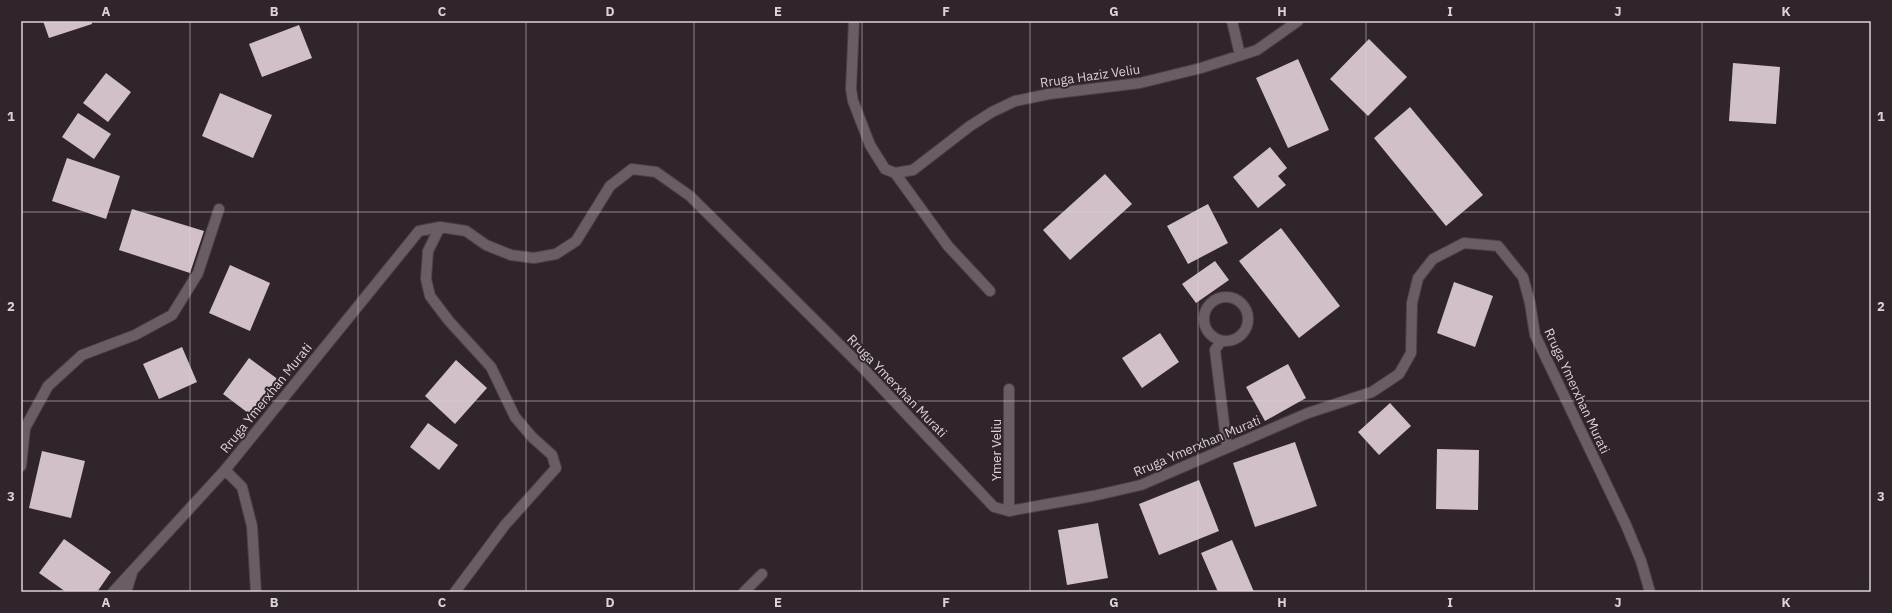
<svg xmlns="http://www.w3.org/2000/svg" width="1892" height="613" font-family="'IBM Plex Sans',sans-serif">
<style>
.building{fill:#d1c0ca}
.lines{fill:none;stroke-linecap:round;stroke-linejoin:round}
.service-casing{stroke:#4b4148;stroke-width:12}
.minor-casing{stroke:#4b4148;stroke-width:12}
.service{stroke:#6b5d65;stroke-width:10}
.minor{stroke:#6b5d65;stroke-width:10}
.grid{fill:none;stroke:#dbd3d8;stroke-width:1;stroke-opacity:0.55}
.labels{text-anchor:middle;dominant-baseline:central;stroke-width:4;stroke-linejoin:round;paint-order:stroke}
.street-label{font-size:13px;fill:#dbd3d8;stroke:#31252d}
.neatline{fill:none;stroke:#dbd3d8;stroke-width:1.5}
.grid-label{font-size:13px;text-anchor:middle;font-weight:bold;fill:#dbd3d8}
</style>
<rect width="100%" height="100%" fill="#31252d"/>
<path class="building" d="M 43,21 L 91,21 L 92,24 L 49,38 Z
M 299,25 L 312,58 L 262,77 L 249,44 Z
M 1369,39 L 1407,77 L 1368,116 L 1330,79 Z
M 1298,59 L 1329,130 L 1288,148 L 1256,78 Z
M 1733,63 L 1780,67 L 1776,124 L 1729,121 Z
M 106,73 L 131,92 L 108,122 L 83,103 Z
M 220,93 L 272,115 L 253,158 L 202,136 Z
M 1410,107 L 1483,195 L 1446,226 L 1374,138 Z
M 78,113 L 111,134 L 94,159 L 62,137 Z
M 1270,147 L 1287,168 L 1278,176 L 1286,185 L 1258,208 L 1233,177 Z
M 67,158 L 120,176 L 106,219 L 52,201 Z
M 1105,174 L 1132,204 L 1070,260 L 1043,230 Z
M 1208,204 L 1228,243 L 1188,264 L 1167,226 Z
M 132,209 L 204,231 L 190,273 L 119,250 Z
M 1281,228 L 1340,306 L 1299,338 L 1239,261 Z
M 1215,261 L 1229,280 L 1196,303 L 1182,284 Z
M 230,265 L 270,283 L 250,331 L 209,313 Z
M 1454,282 L 1493,296 L 1475,347 L 1437,333 Z
M 1160,333 L 1179,362 L 1142,388 L 1122,358 Z
M 182,347 L 197,382 L 159,399 L 143,364 Z
M 249,358 L 283,383 L 256,419 L 223,394 Z
M 456,360 L 487,388 L 455,424 L 425,396 Z
M 1288,364 L 1306,398 L 1265,421 L 1246,387 Z
M 1390,403 L 1411,426 L 1379,455 L 1358,432 Z
M 428,423 L 458,445 L 439,470 L 410,447 Z
M 1295,442 L 1317,506 L 1255,527 L 1233,463 Z
M 1437,449 L 1479,450 L 1478,510 L 1436,509 Z
M 42,451 L 85,461 L 71,518 L 29,508 Z
M 1199,480 L 1219,531 L 1159,555 L 1139,504 Z
M 1098,523 L 1108,578 L 1067,585 L 1058,530 Z
M 64,539 L 111,572 L 97,592 L 66,592 L 39,573 Z
M 1232,540 L 1254,592 L 1218,592 L 1201,553 Z"/>
<g class="lines">
<defs>
<path id="service" d="M 895,173 L 948,246 L 990,291
M 1009,389 L 1009,511"/>
<path id="minor" d="M 854,21 L 851,89 L 853,101 L 870,145 L 885,169 L 895,173 L 913,170 L 970,126 L 992,112 L 1015,101 L 1049,94 L 1140,83 L 1201,68 L 1257,50 L 1298,21
M 1232,21 L 1240,55
M 440,227 L 428,251 L 426,279 L 430,296 L 449,321 L 491,367 L 515,417 L 532,437 L 552,455 L 556,468 L 505,525 L 455,592
M1204 319a22 22 0 1 1 44 0a22 22 0 1 1-44 0Z
M 1221,341 L 1215,350 L 1227,448
M 21,466 L 25,428 L 48,386 L 82,355 L 135,335 L 172,315 L 198,273 L 219,209
M 225,470 L 242,487 L 252,526 L 256,592
M 113,592 L 225,470 L 419,231 L 440,227 L 466,231 L 486,245 L 511,255 L 534,258 L 556,254 L 576,241 L 610,186 L 632,169 L 656,172 L 690,196 L 860,365 L 994,507 L 1009,511 L 1093,496 L 1141,485 L 1308,413 L 1372,392 L 1399,374 L 1411,353 L 1412,303 L 1418,278 L 1433,259 L 1464,243 L 1498,246 L 1523,277 L 1530,303 L 1535,335 L 1626,525 L 1641,561 L 1650,592
M 126,592 L 132,573
M 744,592 L 762,574"/>
</defs>
<use href="#service" class="service-casing"/>
<use href="#minor" class="minor-casing"/>
<use href="#service" class="service"/>
<use href="#minor" class="minor"/>
</g>
<path class="grid" d="M 190,21 L 190,592M 358,21 L 358,592M 526,21 L 526,592M 694,21 L 694,592M 862,21 L 862,592M 1030,21 L 1030,592M 1198,21 L 1198,592M 1366,21 L 1366,592M 1534,21 L 1534,592M 1702,21 L 1702,592M 21,212 L 1871,212M 21,401 L 1871,401"/>
<g class="labels">
<g class="street-label">
<text transform="translate(1090 76) rotate(-8)">Rruga Haziz Veliu</text>
<text transform="translate(897 386) rotate(46)">Rruga Ymerxhan Murati</text>
<text transform="translate(1577 391) rotate(65)">Rruga Ymerxhan Murati</text>
<text transform="translate(266 398) rotate(-51)">Rruga Ymerxhan Murati</text>
<text transform="translate(1197 446) rotate(-23)">Rruga Ymerxhan Murati</text>
<text transform="translate(996 450) rotate(-90)">Ymer Veliu</text>
</g>
</g>
<rect width="1892" height="613" fill="none" stroke="#31252d" stroke-width="44"/>
<rect x="22" y="22" width="1848" height="569" class="neatline"/>
<g class="grid-label">
<text x="106" y="16">A</text>
<text x="274" y="16">B</text>
<text x="442" y="16">C</text>
<text x="610" y="16">D</text>
<text x="778" y="16">E</text>
<text x="946" y="16">F</text>
<text x="1114" y="16">G</text>
<text x="1282" y="16">H</text>
<text x="1450" y="16">I</text>
<text x="1618" y="16">J</text>
<text x="1786" y="16">K</text>
<text x="11" y="121">1</text>
<text x="1881" y="121">1</text>
<text x="11" y="311">2</text>
<text x="1881" y="311">2</text>
<text x="11" y="501">3</text>
<text x="1881" y="501">3</text>
<text x="106" y="607">A</text>
<text x="274" y="607">B</text>
<text x="442" y="607">C</text>
<text x="610" y="607">D</text>
<text x="778" y="607">E</text>
<text x="946" y="607">F</text>
<text x="1114" y="607">G</text>
<text x="1282" y="607">H</text>
<text x="1450" y="607">I</text>
<text x="1618" y="607">J</text>
<text x="1786" y="607">K</text>
</g>
</svg>
